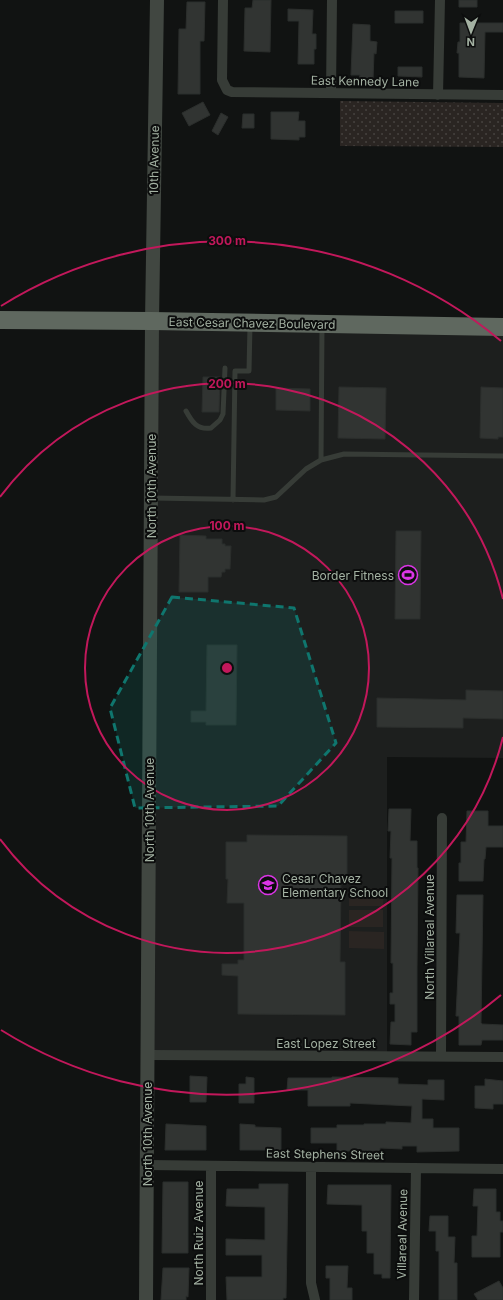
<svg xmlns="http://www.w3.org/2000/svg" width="503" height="1300" font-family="Inter,sans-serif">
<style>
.built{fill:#1d1f1e}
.grass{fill:#2a2522}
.park{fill:url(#park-dots)}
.building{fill:#313432;stroke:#2b2e2c}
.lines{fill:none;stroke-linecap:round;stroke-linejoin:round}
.lane{stroke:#373c37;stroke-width:5}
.street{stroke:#373c37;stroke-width:10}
.secondary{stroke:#414741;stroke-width:14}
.highway{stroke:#5f685f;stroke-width:18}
.marked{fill:#0f766e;fill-opacity:0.2;stroke:#0f766e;stroke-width:3;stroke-dasharray:8 5;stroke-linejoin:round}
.ring{fill:none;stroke:#c2185b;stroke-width:2}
.labels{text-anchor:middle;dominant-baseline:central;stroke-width:4;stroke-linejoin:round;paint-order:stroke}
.street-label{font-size:12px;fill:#a4b2a3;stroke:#0c0d0d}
.poi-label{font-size:12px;fill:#a4b2a3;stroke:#0c0d0d;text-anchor:end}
.centre{fill:#c2185b;stroke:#0c0d0d;stroke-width:2}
.ring-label{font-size:12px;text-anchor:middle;font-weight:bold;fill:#c2185b;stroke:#0c0d0d;stroke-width:4;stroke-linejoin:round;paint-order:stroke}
</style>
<defs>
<pattern id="park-dots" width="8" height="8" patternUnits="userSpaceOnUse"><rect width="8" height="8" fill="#2a2522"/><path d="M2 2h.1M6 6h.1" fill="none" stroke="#46423f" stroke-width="1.8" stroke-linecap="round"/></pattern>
</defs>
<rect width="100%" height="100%" fill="#111312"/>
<path class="built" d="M 152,321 L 503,327 L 503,758 L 387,757 L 387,1056 L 148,1055 Z"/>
<path class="grass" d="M 349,888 L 384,889 L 383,906 L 349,906 Z
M 349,910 L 383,910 L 383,927 L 349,927 Z
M 349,931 L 384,932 L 384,949 L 349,948 Z"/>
<path class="park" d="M 340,101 L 503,103 L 503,147 L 340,146 Z"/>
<path class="building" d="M 253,0 L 271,0 L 270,52 L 244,51 L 245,8 L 252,8 Z
M 459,0 L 477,0 L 477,7 L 459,7 Z
M 187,2 L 205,2 L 204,41 L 200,41 L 200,94 L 178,94 L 179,29 L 186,29 Z
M 288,9 L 313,10 L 312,34 L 316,34 L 316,49 L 314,49 L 314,64 L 298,64 L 299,21 L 288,21 Z
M 395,11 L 423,11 L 423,23 L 395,23 Z
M 460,23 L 503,23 L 503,32 L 485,32 L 484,78 L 459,77 L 459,53 L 457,53 L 458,42 L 460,42 Z
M 353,24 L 370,25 L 370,41 L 377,42 L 376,54 L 374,53 L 373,80 L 359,79 L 360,75 L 351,75 Z
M 398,67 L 422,67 L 422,77 L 398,76 Z
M 203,102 L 210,115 L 189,126 L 182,113 Z
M 271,112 L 299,112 L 298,121 L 305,121 L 305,137 L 299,137 L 299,140 L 271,139 Z
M 221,113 L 228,117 L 218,135 L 212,131 Z
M 243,114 L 254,114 L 254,128 L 242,128 Z
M 203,377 L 220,377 L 219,412 L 202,412 Z
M 339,387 L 386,388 L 385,439 L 338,438 Z
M 481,387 L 503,388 L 503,437 L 498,437 L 498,439 L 480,438 Z
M 276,388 L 310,389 L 310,411 L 276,410 Z
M 396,531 L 421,531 L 420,619 L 395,619 Z
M 180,535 L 206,536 L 206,539 L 222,539 L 222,544 L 225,544 L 225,546 L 231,546 L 230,569 L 225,569 L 225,572 L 222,572 L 221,577 L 208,577 L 208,592 L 179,592 Z
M 207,645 L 237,645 L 236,725 L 206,725 L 206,722 L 191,722 L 191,711 L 206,711 Z
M 466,690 L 503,691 L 503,719 L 463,718 L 463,728 L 377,727 L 377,698 L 466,700 Z
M 389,809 L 411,809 L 410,841 L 417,841 L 417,868 L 418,868 L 417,968 L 417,1032 L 411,1032 L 411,1045 L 390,1044 L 391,1022 L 395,1022 L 395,1004 L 390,1004 L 390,993 L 393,993 L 393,963 L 391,963 L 392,858 L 390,858 L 391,831 L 388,831 Z
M 467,811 L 488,811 L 488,826 L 503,826 L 503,847 L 486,847 L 485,859 L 484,859 L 483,881 L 459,881 L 459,863 L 461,863 L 461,842 L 466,842 Z
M 247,835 L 347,836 L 347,884 L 341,884 L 340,962 L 345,962 L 345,1015 L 238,1014 L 238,976 L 222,975 L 222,964 L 238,964 L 238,960 L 244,960 L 244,903 L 227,903 L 228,879 L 226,879 L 226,842 L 247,842 Z
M 457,895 L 483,895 L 481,1023 L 482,1024 L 503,1025 L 503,1040 L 482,1040 L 481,1045 L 459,1045 L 459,1016 L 456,1016 L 460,933 L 456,933 Z
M 190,1076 L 207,1077 L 206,1102 L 190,1102 Z
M 246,1077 L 254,1078 L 254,1103 L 239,1103 L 239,1084 L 246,1084 Z
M 332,1077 L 398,1078 L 398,1084 L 428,1085 L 428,1080 L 444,1080 L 444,1100 L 422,1099 L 422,1119 L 433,1119 L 433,1128 L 459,1128 L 459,1151 L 417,1152 L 417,1146 L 402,1146 L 402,1149 L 380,1148 L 380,1151 L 337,1151 L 337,1143 L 311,1143 L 311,1128 L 337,1128 L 337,1125 L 364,1125 L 364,1124 L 386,1124 L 386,1122 L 411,1123 L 412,1106 L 350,1103 L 350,1106 L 308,1106 L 308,1090 L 287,1090 L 288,1078 L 332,1078 Z
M 485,1079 L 503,1081 L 503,1104 L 493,1104 L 493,1109 L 475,1108 L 475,1086 L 485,1086 Z
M 166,1124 L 206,1126 L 206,1150 L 165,1150 Z
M 240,1124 L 255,1125 L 255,1127 L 281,1128 L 281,1150 L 240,1150 Z
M 163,1182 L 188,1182 L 188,1253 L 162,1253 Z
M 259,1184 L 288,1184 L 286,1298 L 283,1298 L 283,1300 L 227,1300 L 226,1277 L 262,1277 L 262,1255 L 226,1255 L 226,1239 L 265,1240 L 265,1207 L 226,1206 L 227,1189 L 259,1189 Z
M 328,1185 L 391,1185 L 390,1278 L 382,1278 L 382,1274 L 374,1274 L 374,1253 L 367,1253 L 367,1231 L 362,1231 L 362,1205 L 327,1204 Z
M 474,1189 L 496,1189 L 496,1212 L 500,1212 L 500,1221 L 503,1221 L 503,1232 L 500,1232 L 500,1257 L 472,1257 L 472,1236 L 477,1236 L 478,1206 L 473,1206 Z
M 430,1216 L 448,1216 L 448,1237 L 455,1237 L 454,1263 L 457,1263 L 457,1300 L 439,1300 L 439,1251 L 436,1251 L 436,1231 L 429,1231 Z
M 326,1266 L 348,1266 L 347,1288 L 352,1288 L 352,1300 L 330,1300 L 330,1278 L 326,1278 Z
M 163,1268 L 189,1268 L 188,1297 L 186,1296 L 186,1300 L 161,1300 Z
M 499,1281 L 503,1288 L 503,1300 L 478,1300 L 474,1294 Z"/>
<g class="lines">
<path class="lane" d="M 186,411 C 192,422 197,430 211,428 L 220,420 L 223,414 L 225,368
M 321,460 L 322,327
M 152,498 L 264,500 L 276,497 L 306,469 L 321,460 L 344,454 L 503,456
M 233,500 L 235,371 L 249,371 L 250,325"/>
<path class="street" d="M 223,0 L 222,80 L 227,90 L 232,92 L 503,95
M 331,93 L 332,0
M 438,95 L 440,0
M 148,1055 L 503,1057
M 441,1056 L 442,818
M 147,1165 L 503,1169
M 311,1167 L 311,1283 L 315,1300
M 211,1300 L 211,1166
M 414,1300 L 416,1168"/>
<path class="secondary" d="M 146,1300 L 152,321 L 157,0"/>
<path class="highway" d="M 0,320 L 152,321 L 503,327"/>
</g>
<path class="marked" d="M 172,597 L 294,608 L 336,743 L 278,806 L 135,808 L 110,708 Z"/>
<g class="ring">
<circle cx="227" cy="668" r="142"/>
<path d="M503 737A284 284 0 0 1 0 839M0 497A284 284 0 0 1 503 599"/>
<path d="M501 995A427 427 0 0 1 1 1030M1 306A427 427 0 0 1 501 341"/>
</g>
<defs>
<symbol id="stadium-ring" viewBox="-11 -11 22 22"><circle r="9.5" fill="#0c0d0d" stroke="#db35e6" stroke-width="1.5"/><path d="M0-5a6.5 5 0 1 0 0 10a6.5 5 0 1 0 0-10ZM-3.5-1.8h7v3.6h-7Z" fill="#db35e6"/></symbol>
<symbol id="school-ring" viewBox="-11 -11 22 22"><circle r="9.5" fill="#0c0d0d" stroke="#db35e6" stroke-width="1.5"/><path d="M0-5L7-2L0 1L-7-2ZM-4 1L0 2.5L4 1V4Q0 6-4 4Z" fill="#db35e6"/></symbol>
</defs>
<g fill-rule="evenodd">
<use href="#stadium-ring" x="397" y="564" width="22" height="22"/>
<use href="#school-ring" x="257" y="874" width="22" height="22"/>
</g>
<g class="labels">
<g class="street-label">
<text transform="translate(365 81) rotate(1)">East Kennedy Lane</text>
<text transform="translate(154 160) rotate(-89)">10th Avenue</text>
<text transform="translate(252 323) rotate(1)">East Cesar Chavez Boulevard</text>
<text transform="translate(151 486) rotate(-90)">North 10th Avenue</text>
<text transform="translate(149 810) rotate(-90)">North 10th Avenue</text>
<text transform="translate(429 937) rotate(-90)">North Villareal Avenue</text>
<text x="326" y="1043">East Lopez Street</text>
<text transform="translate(147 1134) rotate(-90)">North 10th Avenue</text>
<text transform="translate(325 1154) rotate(1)">East Stephens Street</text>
<text transform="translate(198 1233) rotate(-90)">North Ruiz Avenue</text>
<text transform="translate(402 1234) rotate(-89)">Villareal Avenue</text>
</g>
<g class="poi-label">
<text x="394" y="575">Border Fitness</text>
<text x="282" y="878" text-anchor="start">Cesar Chavez<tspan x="282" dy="14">Elementary School</tspan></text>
</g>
</g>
<circle cx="227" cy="668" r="6" class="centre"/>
<g class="ring-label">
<text x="227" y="245">300 m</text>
<text x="227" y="388">200 m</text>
<text x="227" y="530">100 m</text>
</g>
<g transform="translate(471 32) rotate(181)" stroke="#0c0d0d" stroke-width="3" paint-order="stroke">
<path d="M0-3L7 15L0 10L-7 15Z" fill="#a4b2a3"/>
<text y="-6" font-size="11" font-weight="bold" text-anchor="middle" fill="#a4b2a3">N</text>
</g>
</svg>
